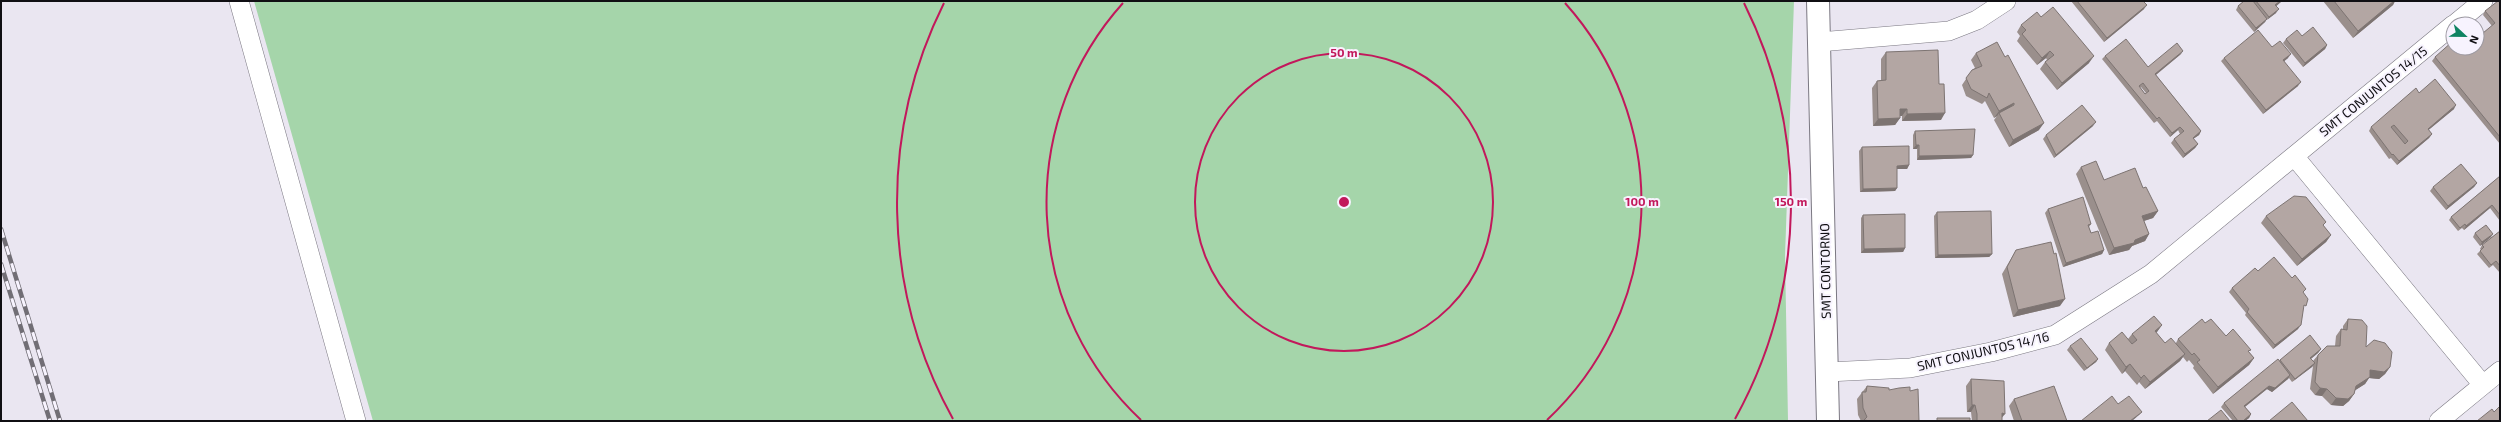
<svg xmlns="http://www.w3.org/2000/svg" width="2501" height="422" font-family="'Exo 2',sans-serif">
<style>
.green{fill:#a5d5aa}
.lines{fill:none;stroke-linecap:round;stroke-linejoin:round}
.street-casing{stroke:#7b7882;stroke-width:20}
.secondary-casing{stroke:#7b7882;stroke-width:24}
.street{stroke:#fff;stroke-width:19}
.secondary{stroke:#fff;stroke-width:22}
.rail-casing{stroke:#716e75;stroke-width:4.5}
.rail{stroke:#f7f3fe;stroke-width:3;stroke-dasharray:9;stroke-linecap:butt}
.wall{fill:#9a8f8c;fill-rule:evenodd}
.shaded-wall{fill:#7d7472}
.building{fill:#b3a6a3;stroke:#7d7472;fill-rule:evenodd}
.ring{fill:none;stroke:#c2185b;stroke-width:2}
.labels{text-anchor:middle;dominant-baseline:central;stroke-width:4;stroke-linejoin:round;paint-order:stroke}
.street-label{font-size:13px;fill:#100f13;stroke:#f7f3fe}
.centre{fill:#c2185b;stroke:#f7f3fe;stroke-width:2}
.ring-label{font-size:12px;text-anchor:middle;font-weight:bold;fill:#c2185b;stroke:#f7f3fe;stroke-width:4;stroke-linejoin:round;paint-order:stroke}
</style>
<rect width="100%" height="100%" fill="#eae6f1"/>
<path class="green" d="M 254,1 L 1794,1 L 1785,256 L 1788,421 L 373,421 Z"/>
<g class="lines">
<defs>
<path id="street" d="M 239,1 L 356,421
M 2455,24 L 2483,1
M 1819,42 L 1949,31 L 1977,20 L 2006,1
M 2294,156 L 2483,385
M 1827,372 L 1910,368 L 1991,352 L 2055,335 L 2151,274 L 2453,25
M 2439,421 L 2500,371"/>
<path id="secondary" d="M 1818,1 L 1828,421"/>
</defs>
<use href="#street" class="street-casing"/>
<use href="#secondary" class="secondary-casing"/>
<use href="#street" class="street"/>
<use href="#secondary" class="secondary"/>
<defs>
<path id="rail" d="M 1,229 L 60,421
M 1,264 L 50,421"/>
</defs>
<use href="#rail" class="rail-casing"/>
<use href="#rail" class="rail"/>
</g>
<path class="wall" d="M 2071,1 L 2143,1 L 2144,9 L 2104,42 Z
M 2244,1 L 2282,1 L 2276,6 L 2276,13 L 2266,20 L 2265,22 L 2254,32 L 2236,10 L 2238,6 Z
M 2323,1 L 2395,1 L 2393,5 L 2353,38 Z
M 2500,1 L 2500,144 L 2432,61 L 2435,57 L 2463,50 L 2492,26 L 2483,15 L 2485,11 Z
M 2041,17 L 2089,63 L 2057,90 L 2040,69 L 2045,62 L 2047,60 L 2046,58 L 2037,65 L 2017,41 L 2020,36 L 2017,32 L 2021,25 Z
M 2302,36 L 2327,45 L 2325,49 L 2303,67 L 2283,43 L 2286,39 Z
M 2272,47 L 2288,58 L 2284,61 L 2298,86 L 2263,114 L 2221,61 L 2224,58 Z
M 1886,52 L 1941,120 L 1902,121 L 1902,116 L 1900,116 L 1900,118 L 1895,125 L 1873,126 L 1872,88 L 1877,81 L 1881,80 L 1881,59 Z
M 1976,53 L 2039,130 L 2009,147 L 1994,120 L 1997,116 L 1994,118 L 1985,101 L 1982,104 L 1966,96 L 1962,85 L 1972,70 L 1975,68 L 1971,60 Z
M 2181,54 L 2156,75 L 2201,131 L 2199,135 L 2193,139 L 2198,144 L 2195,148 L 2183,158 L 2171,143 L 2174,139 L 2180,134 L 2178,130 L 2170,137 L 2157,121 L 2154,123 L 2102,59 L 2105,56 L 2148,67 ZM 2140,87 L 2141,87 L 2146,93 L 2145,94 Z
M 2419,93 L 2454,109 L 2428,130 L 2432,134 L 2429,138 L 2397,165 L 2391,158 L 2389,159 L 2369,131 L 2371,127 Z
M 2093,126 L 2054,158 L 2043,139 L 2046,135 Z
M 1915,131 L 1973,155 L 1971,158 L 1917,160 L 1917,149 L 1913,149 L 1913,135 Z
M 1862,147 L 1909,165 L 1907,169 L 1897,169 L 1897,188 L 1895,191 L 1860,192 L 1859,151 Z
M 2081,167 L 2104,180 L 2143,188 L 2158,211 L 2153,218 L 2144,221 L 2149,234 L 2145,241 L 2132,246 L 2129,250 L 2109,255 L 2076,174 Z
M 2500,176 L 2500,221 L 2490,208 L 2464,230 L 2462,228 L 2458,231 L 2449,220 L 2451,217 Z
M 2477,183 L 2474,187 L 2446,210 L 2430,191 L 2433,187 Z
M 2048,209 L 2091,224 L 2089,227 L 2091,233 L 2104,250 L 2102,254 L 2063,267 L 2045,213 Z
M 1937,212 L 1992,254 L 1989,257 L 1935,258 L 1934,216 Z
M 1863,215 L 1905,248 L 1903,252 L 1861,253 L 1861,218 Z
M 2266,216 L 2323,226 L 2331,235 L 2326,242 L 2297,266 L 2261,223 Z
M 2500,231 L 2500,273 L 2493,265 L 2489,268 L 2477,254 L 2481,250 L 2480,249 L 2482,245 Z
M 2475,233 L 2491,237 L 2480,246 L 2473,237 Z
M 2016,250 L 2060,306 L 2013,317 L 2002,274 L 2012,257 Z
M 2258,271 L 2303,293 L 2298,329 L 2273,349 L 2245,315 L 2246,313 L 2229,292 L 2232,288 Z
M 2348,319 L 2366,347 L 2390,367 L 2385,374 L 2379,379 L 2369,378 L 2365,384 L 2355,390 L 2354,394 L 2349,401 L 2343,406 L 2331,405 L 2322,396 L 2315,395 L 2310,389 L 2313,366 L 2292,382 L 2289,378 L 2272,392 L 2267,389 L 2245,407 L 2251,414 L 2249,418 L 2245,421 L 2233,421 L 2221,407 L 2224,403 L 2280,360 L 2321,349 L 2318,353 L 2311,359 L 2313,361 L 2318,355 L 2335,346 L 2336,336 L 2341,329 L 2343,330 L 2343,326 Z
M 2205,323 L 2226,336 L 2249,352 L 2254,358 L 2249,365 L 2213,394 L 2193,368 L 2194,366 L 2189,360 L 2187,362 L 2183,357 L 2180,361 L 2145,389 L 2139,382 L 2137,385 L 2125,371 L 2122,374 L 2105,350 L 2109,343 L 2128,339 L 2132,334 L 2162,325 L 2156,333 L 2165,343 L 2176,343 L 2178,339 Z
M 2070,346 L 2098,359 L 2096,362 L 2084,371 L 2067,350 Z
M 1971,379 L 2002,418 L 2002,421 L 1972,421 L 1971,412 L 1967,412 L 1966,386 Z
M 1867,386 L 1889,390 L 1910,391 L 1919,421 L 1861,421 L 1858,415 L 1857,399 Z
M 2014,399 L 2067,421 L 2014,421 L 2009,406 Z"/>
<path class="shaded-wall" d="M 2280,1 L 2282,1 L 2273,9 L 2275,5 Z
M 2394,1 L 2395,1 L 2393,5 L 2353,38 L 2358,31 Z
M 2147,5 L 2144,9 L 2104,42 L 2107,38 Z
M 2279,9 L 2276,13 L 2267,20 L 2269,17 Z
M 2267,19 L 2265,22 L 2254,32 L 2256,28 Z
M 2327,45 L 2325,49 L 2303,67 L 2305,63 Z
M 2050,51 L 2046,58 L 2037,65 L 2042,58 Z
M 2183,51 L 2181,54 L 2153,77 L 2155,74 Z
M 2291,54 L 2288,58 L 2281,64 L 2283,60 Z
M 2094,56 L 2089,63 L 2057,90 L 2062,83 Z
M 2301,82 L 2298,86 L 2263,114 L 2266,110 Z
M 2014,103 L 2009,110 L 1999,113 L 1997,116 L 1994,118 L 1999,111 Z
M 2456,105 L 2454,109 L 2425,133 L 2428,129 Z
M 1900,109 L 1907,109 L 1902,116 L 1895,116 Z
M 1945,113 L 1941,120 L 1902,121 L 1907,114 Z
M 1900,118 L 1895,125 L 1873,126 L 1878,119 Z
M 2096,122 L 2093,126 L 2054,158 L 2056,155 Z
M 2044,123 L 2039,130 L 2009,147 L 2013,140 Z
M 2180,127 L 2178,130 L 2170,137 L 2172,133 Z
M 2201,131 L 2199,135 L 2190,141 L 2193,138 Z
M 2432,134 L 2429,138 L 2397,165 L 2399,161 Z
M 2198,144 L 2195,148 L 2183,158 L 2185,154 Z
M 1916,145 L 1919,145 L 1917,149 L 1913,149 Z
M 1973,155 L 1971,158 L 1917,160 L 1919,156 Z
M 1909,165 L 1907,169 L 1894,169 L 1897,166 Z
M 2477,183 L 2474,187 L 2446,210 L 2448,206 Z
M 1897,188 L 1895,191 L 1860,192 L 1863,189 Z
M 2492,205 L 2490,208 L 2464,230 L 2466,226 Z
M 2158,211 L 2153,218 L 2137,223 L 2142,216 Z
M 2149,234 L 2145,241 L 2132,246 L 2129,250 L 2109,255 L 2114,248 Z
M 2493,234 L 2491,237 L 2480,246 L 2482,242 Z
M 2331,235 L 2326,242 L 2297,266 L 2302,259 Z
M 1905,248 L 1903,252 L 1861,253 L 1864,249 Z
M 2104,250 L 2102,254 L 2063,267 L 2066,263 Z
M 1992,254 L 1989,257 L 1935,258 L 1938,255 Z
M 2065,299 L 2060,306 L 2013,317 L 2018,310 Z
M 2162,325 L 2157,332 L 2150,338 L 2155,331 Z
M 2301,325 L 2298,329 L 2273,349 L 2275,345 Z
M 2321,349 L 2318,353 L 2308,361 L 2310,358 Z
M 2185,354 L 2180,361 L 2145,389 L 2150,382 Z
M 2254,358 L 2249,365 L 2213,394 L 2218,387 Z
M 2098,359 L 2096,362 L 2084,371 L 2087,368 Z
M 2315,363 L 2312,367 L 2292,382 L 2295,379 Z
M 2130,364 L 2125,371 L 2122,374 L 2126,367 Z
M 2390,367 L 2385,374 L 2379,379 L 2369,378 L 2365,384 L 2351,393 L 2356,386 L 2370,370 Z
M 2144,375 L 2139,382 L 2137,385 L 2141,378 Z
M 2290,375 L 2288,379 L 2272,392 L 2267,389 L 2242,409 L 2244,406 L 2269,386 Z
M 2320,388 L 2327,389 L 2322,396 L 2315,395 Z
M 2354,394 L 2349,401 L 2343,406 L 2331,405 L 2336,398 Z
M 1972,405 L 1975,405 L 1971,412 L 1967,412 Z
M 2142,412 L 2139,415 L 2132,421 L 2130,421 Z
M 2002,413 L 2005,414 L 2000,420 Z
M 2251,414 L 2249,418 L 2245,421 L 2243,421 Z"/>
<path class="building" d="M 2077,1 L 2143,1 L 2147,5 L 2107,38 Z
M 2244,1 L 2253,1 L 2267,19 L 2256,28 L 2238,6 Z
M 2256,1 L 2280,1 L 2275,5 L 2279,9 L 2269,17 Z
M 2334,1 L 2394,1 L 2358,31 Z
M 2498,1 L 2500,1 L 2500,137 L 2435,57 L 2453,41 L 2453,48 L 2461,48 L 2463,50 L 2465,48 L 2477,48 L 2477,38 L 2495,23 L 2485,11 Z
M 2053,7 L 2094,56 L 2062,83 L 2045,62 L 2054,55 L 2050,51 L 2042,58 L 2022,34 L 2026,30 L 2021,25 L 2037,12 L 2041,17 Z
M 2313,27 L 2327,45 L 2305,63 L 2286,39 L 2297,30 L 2302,36 Z
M 2258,30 L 2272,47 L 2280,41 L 2291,54 L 2283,60 L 2301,82 L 2266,110 L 2224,58 Z
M 2126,39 L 2148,67 L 2177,43 L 2183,51 L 2155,74 L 2201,131 L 2193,138 L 2198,144 L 2185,154 L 2174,139 L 2184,131 L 2180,127 L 2172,133 L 2159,117 L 2157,119 L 2105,56 ZM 2143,83 L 2149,91 L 2145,94 L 2139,86 Z
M 1997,42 L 2005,57 L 2008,55 L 2044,123 L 2013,140 L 1999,113 L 2014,105 L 2014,103 L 1999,111 L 1989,93 L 1987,98 L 1971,89 L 1966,78 L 1972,70 L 1982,66 L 1976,53 Z
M 1938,50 L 1939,84 L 1944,84 L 1945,113 L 1907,114 L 1907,109 L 1900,109 L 1900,118 L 1878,119 L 1877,81 L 1886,80 L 1886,52 Z
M 2435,79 L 2456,105 L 2428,129 L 2432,134 L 2399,161 L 2393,154 L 2392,155 L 2371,127 L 2416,88 L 2419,93 ZM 2394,125 L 2408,141 L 2405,144 L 2391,127 Z
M 2082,105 L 2096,122 L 2056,155 L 2046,135 Z
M 1975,129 L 1973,155 L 1919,156 L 1919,145 L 1916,145 L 1915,131 Z
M 1909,146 L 1909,165 L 1897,166 L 1897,188 L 1863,189 L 1862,147 Z
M 2096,161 L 2104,180 L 2135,168 L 2143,188 L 2146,187 L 2158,211 L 2142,216 L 2149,234 L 2135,240 L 2134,243 L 2114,248 L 2081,167 Z
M 2461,164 L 2477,183 L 2448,206 L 2433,187 Z
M 2500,176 L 2500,215 L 2492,205 L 2466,226 L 2465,224 L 2460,228 L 2451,217 Z
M 2294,196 L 2306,197 L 2326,222 L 2323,225 L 2331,235 L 2302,259 L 2266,216 Z
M 2083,197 L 2091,224 L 2088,225 L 2091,233 L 2098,231 L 2104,250 L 2066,263 L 2048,209 Z
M 1991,211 L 1992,254 L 1938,255 L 1937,212 Z
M 1905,214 L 1905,248 L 1864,249 L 1863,215 Z
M 2486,225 L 2493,234 L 2482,242 L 2475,233 Z
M 2500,231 L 2500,266 L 2496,261 L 2491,265 L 2480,251 L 2484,247 L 2482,245 Z
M 2051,242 L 2054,254 L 2056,253 L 2065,299 L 2018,310 L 2007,267 L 2016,250 Z
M 2274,257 L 2292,278 L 2295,275 L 2306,289 L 2303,292 L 2308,299 L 2306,306 L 2304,305 L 2301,325 L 2275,345 L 2247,312 L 2249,309 L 2232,288 L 2255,268 L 2258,271 Z
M 2154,316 L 2162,325 L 2155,331 L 2165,343 L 2171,338 L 2185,354 L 2150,382 L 2144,375 L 2141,378 L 2130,364 L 2126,367 L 2109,343 L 2122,332 L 2132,344 L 2137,340 L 2132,334 Z
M 2202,319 L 2205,323 L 2211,319 L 2226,336 L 2233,329 L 2251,350 L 2248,351 L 2254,358 L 2218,387 L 2197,362 L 2200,360 L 2194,353 L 2192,355 L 2178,339 Z
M 2348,319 L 2362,320 L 2367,326 L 2366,347 L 2374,340 L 2385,343 L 2392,352 L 2390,367 L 2384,372 L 2370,370 L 2370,377 L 2356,386 L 2354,394 L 2348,399 L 2336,398 L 2327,389 L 2320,388 L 2315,382 L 2318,355 L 2327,346 L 2340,346 L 2341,329 L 2347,330 Z
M 2310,335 L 2321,349 L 2310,358 L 2315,363 L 2295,379 L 2280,360 Z
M 2081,338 L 2098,359 L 2087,368 L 2070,346 Z
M 2278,359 L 2290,375 L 2275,388 L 2269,386 L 2244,406 L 2251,414 L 2243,421 L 2238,421 L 2224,403 Z
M 1971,379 L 2004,381 L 2005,414 L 2002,413 L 2002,421 L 1977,421 L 1977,414 L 1975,405 L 1972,405 Z
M 1867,386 L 1889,388 L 1889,390 L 1899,388 L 1910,387 L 1910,391 L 1918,389 L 1919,421 L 1871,421 L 1864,420 L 1867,417 L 1863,408 L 1862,392 L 1866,392 Z
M 2054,386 L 2067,421 L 2022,421 L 2014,399 Z
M 2112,396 L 2118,404 L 2129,396 L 2142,412 L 2130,421 L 2081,421 Z
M 2292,402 L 2308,421 L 2269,421 Z
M 2499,407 L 2500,409 L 2500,421 L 2477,421 L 2492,409 L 2494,412 Z
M 2221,410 L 2230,421 L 2207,421 Z
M 1937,418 L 1970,418 L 1970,421 L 1937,421 Z"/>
<g class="ring">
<circle cx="1344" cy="202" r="149"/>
<path d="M1141 420A298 298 0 0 1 1123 3M1565 3A298 298 0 0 1 1547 420"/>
<path d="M953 419A447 447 0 0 1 944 3M1744 3A447 447 0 0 1 1735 419"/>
</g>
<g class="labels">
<g class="street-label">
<text transform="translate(2373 91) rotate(-39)">SMT CONJUNTOS 14/15</text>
<text transform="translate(1825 271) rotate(-91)">SMT CONTORNO</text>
<text transform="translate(1983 351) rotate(-13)">SMT CONJUNTOS 14/16</text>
</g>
</g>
<circle cx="1344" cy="202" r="6" class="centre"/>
<g class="ring-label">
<text x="1344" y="57">50 m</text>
<text x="1642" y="206">100 m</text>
<text x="1791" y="206">150 m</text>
</g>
<rect width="2501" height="422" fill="none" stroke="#100f13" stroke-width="4"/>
<g transform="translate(2465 36) rotate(112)"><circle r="19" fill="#f7f3fe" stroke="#9b98a0"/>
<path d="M0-3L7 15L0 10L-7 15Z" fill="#0f8362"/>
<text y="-6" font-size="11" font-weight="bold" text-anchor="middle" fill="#100f13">N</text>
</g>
</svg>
